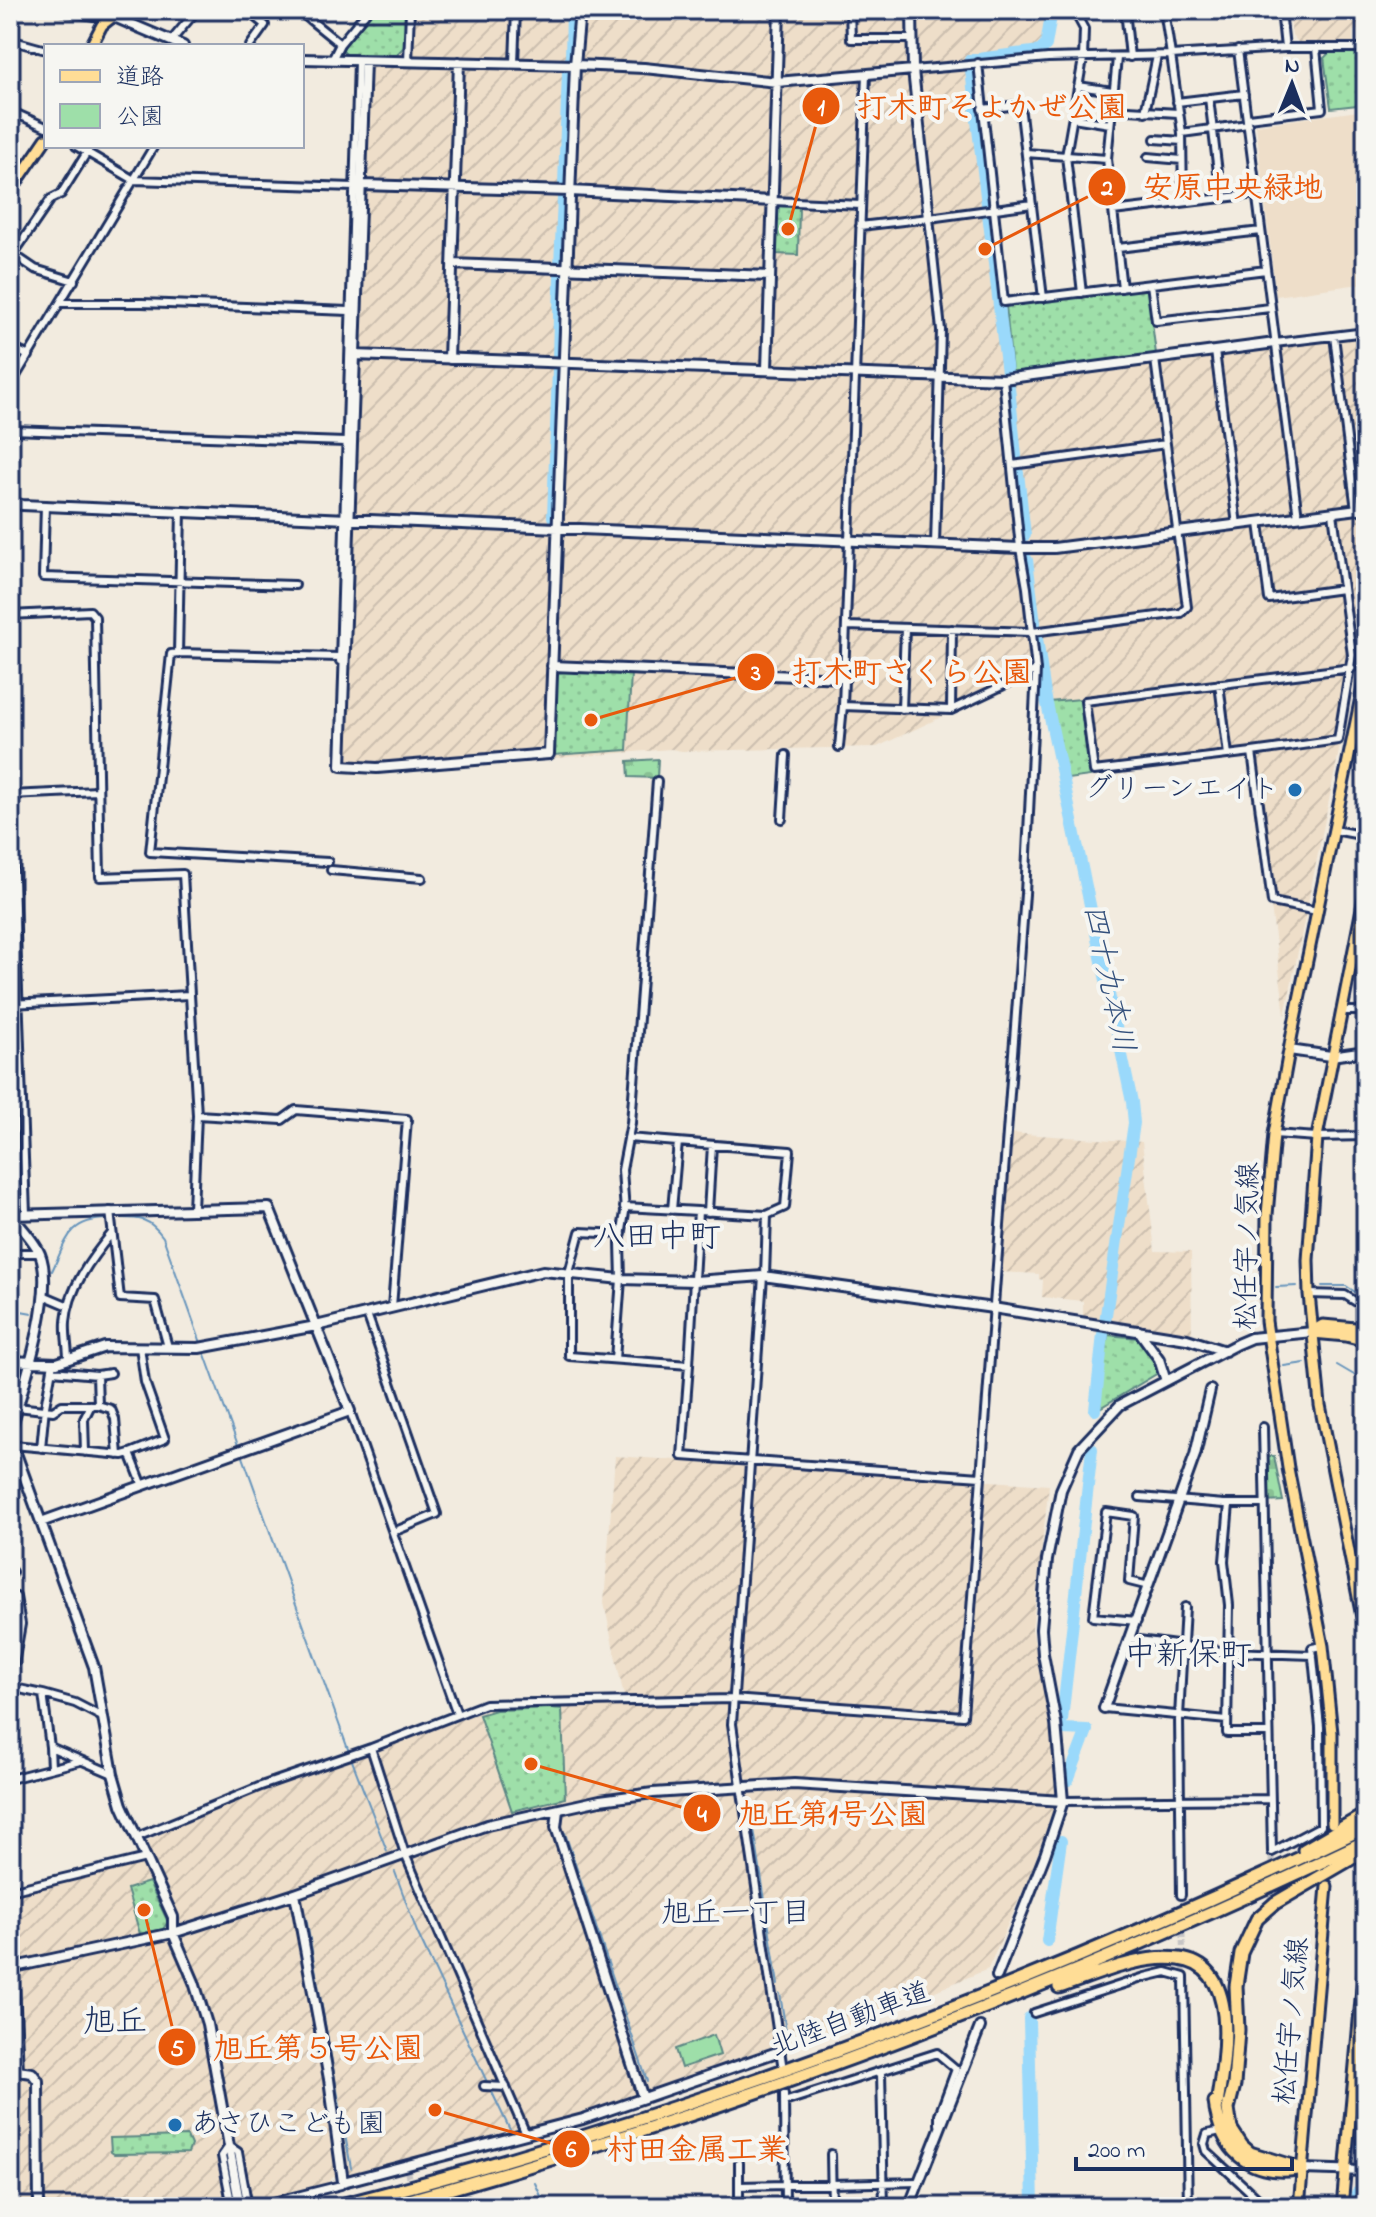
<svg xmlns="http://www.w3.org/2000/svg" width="1376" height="2217" font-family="'Indie Flower','Klee One',sans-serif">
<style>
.built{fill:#eedec9}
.industrial{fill:url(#industrial-furrows)}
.green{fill:url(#green-dots);stroke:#5c8784;stroke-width:2}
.cemetery{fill:url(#cemetery-stones);stroke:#5c8784;stroke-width:2}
.pitch{fill:#9edfa9;stroke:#5c8784;stroke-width:2}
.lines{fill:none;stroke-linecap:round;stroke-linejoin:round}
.stream{stroke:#6795bc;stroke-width:2}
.river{stroke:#9ad9fb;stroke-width:12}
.street-tunnel{stroke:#c7c5c5;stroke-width:6;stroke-dasharray:6 3;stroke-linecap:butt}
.street-casing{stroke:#1b2f5e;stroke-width:12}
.secondary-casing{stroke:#1b2f5e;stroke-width:14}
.primary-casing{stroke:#1b2f5e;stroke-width:15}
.highway-casing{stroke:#1b2f5e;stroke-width:17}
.street{stroke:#f6f6f2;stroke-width:6}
.secondary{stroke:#f6f6f2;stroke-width:8}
.primary{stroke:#ffdd96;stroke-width:9}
.highway{stroke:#ffdd96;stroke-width:11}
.poi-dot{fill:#1f6fb2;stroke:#f6f6f2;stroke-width:3}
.labels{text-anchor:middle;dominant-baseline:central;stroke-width:8;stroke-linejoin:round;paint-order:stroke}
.poi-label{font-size:28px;fill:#1b2f5e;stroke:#f6f6f2;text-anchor:end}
.street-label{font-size:28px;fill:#1b2f5e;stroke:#f6f6f2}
.water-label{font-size:30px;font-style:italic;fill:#34517d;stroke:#f6f6f2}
.neighbourhood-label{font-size:30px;fill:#1b2f5e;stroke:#f6f6f2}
.quarter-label{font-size:32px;fill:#1b2f5e;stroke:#f6f6f2}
.leader{fill:none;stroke:#e8590c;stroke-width:3}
.callout-dot{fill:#e8590c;stroke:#f6f6f2;stroke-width:3}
.mark-label{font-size:24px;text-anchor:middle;font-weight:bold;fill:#fff}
.callout-label{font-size:30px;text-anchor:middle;font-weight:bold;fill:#e8590c;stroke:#f6f6f2;stroke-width:8;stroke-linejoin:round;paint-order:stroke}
</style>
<defs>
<pattern id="industrial-furrows" width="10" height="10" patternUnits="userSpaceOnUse" patternTransform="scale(2)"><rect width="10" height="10" fill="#eedec9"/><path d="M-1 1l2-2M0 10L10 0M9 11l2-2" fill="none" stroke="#ccbfaf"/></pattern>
<pattern id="green-dots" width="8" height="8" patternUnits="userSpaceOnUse" patternTransform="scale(2)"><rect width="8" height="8" fill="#9edfa9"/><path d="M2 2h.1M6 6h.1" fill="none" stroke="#88c094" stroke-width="1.8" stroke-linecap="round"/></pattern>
<pattern id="cemetery-stones" width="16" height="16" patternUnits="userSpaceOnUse" patternTransform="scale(2)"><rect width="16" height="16" fill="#9edfa9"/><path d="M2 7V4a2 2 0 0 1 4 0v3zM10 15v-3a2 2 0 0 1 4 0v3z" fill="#88c094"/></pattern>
</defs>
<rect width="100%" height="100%" fill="#f2ebdf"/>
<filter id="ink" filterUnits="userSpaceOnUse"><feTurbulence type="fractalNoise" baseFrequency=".0125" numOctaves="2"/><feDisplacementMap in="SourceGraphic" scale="16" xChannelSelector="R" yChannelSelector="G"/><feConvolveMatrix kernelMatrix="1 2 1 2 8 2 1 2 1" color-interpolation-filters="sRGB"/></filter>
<g filter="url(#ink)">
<path class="built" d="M 1366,110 L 1366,283 L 1276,296 L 1256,125 Z"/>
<path class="industrial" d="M 371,10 L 1055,10 L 1044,52 L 979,61 L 1010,381 L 1366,336 L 1366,619 L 1285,1015 L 1271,906 L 1267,905 L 1249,761 L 1243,756 L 1067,779 L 1046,685 L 1030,679 L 1025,678 L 877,747 L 682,751 L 671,749 L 376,772 L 341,771 L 370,58 L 336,56 L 339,49 Z
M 1289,10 L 1366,10 L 1366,29 L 1353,31 L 1353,42 L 1298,42 L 1292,35 Z
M 1009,1133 L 1142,1142 L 1155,1251 L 1191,1252 L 1192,1335 L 1083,1318 L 1083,1301 L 1042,1297 L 1043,1280 L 1039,1279 L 1039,1274 L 1000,1272 Z
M 615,1456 L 1049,1485 L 1032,1629 L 1050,1726 L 1059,1797 L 1028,1879 L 988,1969 L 880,2014 L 795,2046 L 768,2049 L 655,2087 L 636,2097 L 531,2130 L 515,2129 L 358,2174 L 333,2177 L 328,2183 L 252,2207 L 10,2207 L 10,1895 L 137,1865 L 150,1860 L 143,1845 L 146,1841 L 216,1807 L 493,1708 L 626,1706 L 604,1603 Z"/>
<path class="green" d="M 373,10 L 406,10 L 405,46 L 397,54 L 346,54 L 342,49 Z
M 1329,53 L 1361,53 L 1366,104 L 1331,108 L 1324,58 Z
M 778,205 L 799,206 L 798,255 L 776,254 Z
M 1145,289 L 1148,291 L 1156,354 L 1012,372 L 1006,306 Z
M 556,669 L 631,673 L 627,750 L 553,755 Z
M 1080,699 L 1090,776 L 1068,779 L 1050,702 Z
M 1108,1335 L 1138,1338 L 1154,1360 L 1158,1373 L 1098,1409 Z
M 554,1708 L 562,1709 L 565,1798 L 512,1811 L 479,1715 L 496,1710 Z
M 149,1882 L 168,1922 L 163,1929 L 140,1934 L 127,1889 Z
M 187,2136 L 191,2145 L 188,2153 L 114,2154 L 111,2152 L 110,2138 Z"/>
<path class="cemetery" d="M 658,759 L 657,778 L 629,777 L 628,761 Z
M 1266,1456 L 1274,1456 L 1283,1501 L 1266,1502 Z"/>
<path class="pitch" d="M 714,2035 L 720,2055 L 681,2068 L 675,2049 Z"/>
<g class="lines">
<path class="stream" d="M 114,1218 C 138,1218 148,1216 163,1237 L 201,1343
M 52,1271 C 67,1240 68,1220 107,1219
M 1322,1286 L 1346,1286 L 1366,1299
M 1276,1287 L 1297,1286
M 10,1309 L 32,1313
M 203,1349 L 239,1448
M 1337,1365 L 1366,1382
M 1284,1366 L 1305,1363
M 242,1454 L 349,1752
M 351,1758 L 387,1851
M 751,1810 L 778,1985
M 565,1833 L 647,2081
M 395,1872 L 417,1932 L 487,2082
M 306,1918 L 351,2168
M 780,1994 L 788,2044
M 490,2088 L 510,2130
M 535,2183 L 546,2207"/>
<path class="river" d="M 571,58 L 572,10
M 970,60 L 1040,51 L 1046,45 L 1052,10
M 971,70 L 1007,373
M 564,184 L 568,71
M 560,266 L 563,197
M 558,359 L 560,276
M 1009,387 L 1016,456
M 1018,473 L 1025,535
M 553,517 L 558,368
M 1027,560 L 1035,623
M 1037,638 L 1045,694 L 1132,1102 L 1134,1123 L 1105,1322
M 1095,1410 L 1103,1334
M 1062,1720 L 1092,1449
M 1063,1729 L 1087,1730 L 1068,1780
M 1047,1941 L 1061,1841
M 1029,2018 L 1033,2207
M 1362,2145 L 1366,2098
M 1356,2207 L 1357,2193"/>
<path class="street-tunnel" d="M 1271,1872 L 1272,1852
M 1270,1918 L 1271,1884
M 1182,1923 L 1184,1977
M 407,2171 L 411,2187"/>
<defs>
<path id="street" d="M 60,10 L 94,16 L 112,16
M 246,10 L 265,25 L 250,46
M 298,10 L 340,44
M 850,10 L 851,39 L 912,39
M 1081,10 L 1078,18 L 1084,29 L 1083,59 L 1066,156 L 1082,293
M 1125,10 L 1130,57
M 1281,10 L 1285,48 L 1366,48
M 10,19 L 16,10
M 10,40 L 46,50
M 171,41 L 197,10
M 1238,50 L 1298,517
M 332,60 L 340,44 L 368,10
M 408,62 L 410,10
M 514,63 L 516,10
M 978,63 L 1004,302 L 1266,270
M 913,70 L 1048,58 L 1171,55 L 1164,10
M 866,74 L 843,706 L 951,710 L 1036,670
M 1078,86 L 1113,91
M 1209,98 L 1221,197
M 1177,102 L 1244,94
M 982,109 L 1020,105 L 1043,298
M 1112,109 L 1178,113
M 10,111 L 46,127
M 1145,112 L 1157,56
M 1073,118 L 1110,124
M 1248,118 L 1322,109 L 1316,48
M 1182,133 L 1248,124
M 1155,139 L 1182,141
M 76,146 L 134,180 L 354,187
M 1026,153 L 1107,159 L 1122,288
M 1148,157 L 1182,160
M 1107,159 L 1117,58
M 773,201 L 861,205
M 1183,201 L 1182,133 L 1171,55 L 1285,48
M 1113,211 L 1256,194
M 860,226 L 929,218
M 1118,248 L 1261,231
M 10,252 L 35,269 L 74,281
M 10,259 L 51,199 L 61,194 L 91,146
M 1151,284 L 1156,321 L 1270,308
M 61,303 L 142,303 L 349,311
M 1334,336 L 1356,510
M 1275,343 L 1366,332
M 10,347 L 29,356
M 1215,351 L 1237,525
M 12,430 L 345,442
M 1012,465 L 1166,444
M 45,505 L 43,577 L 295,585
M 181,511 L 178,653 L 340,657
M 10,520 L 13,381 L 154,146
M 1259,523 L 1269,599 L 1342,589
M 935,545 L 941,330 L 929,218 L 1032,204
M 10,615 L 90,611 L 95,617 L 100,877 L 183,874 L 197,1115 L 193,1209
M 847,626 L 1032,632 L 1181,613 L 1187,607 L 1155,359
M 178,653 L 171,654 L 150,852 L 328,862
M 340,661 L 358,61
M 1219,684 L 1228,755
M 902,709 L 905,628
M 951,710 L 952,629
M 839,747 L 843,706
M 1252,752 L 1094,771 L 1085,701 L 1352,668
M 11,794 L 26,1214
M 10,795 L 98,791
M 782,819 L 786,755
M 1334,830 L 1366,836
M 331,870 L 422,878
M 1317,911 L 1272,902 L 1252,752 L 1338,740 L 1352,655 L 1333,513
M 10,1004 L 189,995
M 1341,1011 L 1366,1011
M 197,1115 L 282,1120 L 296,1110 L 407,1119 L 392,1307
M 1274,1134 L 1317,1137 L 1366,1136
M 628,1138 L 790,1151 L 785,1207 L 767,1215 L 698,1211
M 672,1210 L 678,1142
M 110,1211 L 120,1298 L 155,1300 L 168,1347
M 708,1212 L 712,1145
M 622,1234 L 580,1232 L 569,1273 L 569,1356 L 689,1365 L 698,1211 L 624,1207
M 10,1253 L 39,1253
M 763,1276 L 732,1724 L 782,2063
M 765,1276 L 767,1215
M 1309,1294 L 1345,1295 L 1366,1308
M 43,1295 L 69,1306
M 367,1314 L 437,1514 L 393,1532
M 140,1347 L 145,1382 L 165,1439 L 130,1453 L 143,1486
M 68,1359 C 68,1347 65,1334 66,1322 C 68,1289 92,1257 112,1233
M 615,1359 L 621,1279 L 620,1243 L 625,1212 L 622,1170 L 631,1123 L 657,781
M 689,1365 L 682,1456 L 981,1477
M 52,1371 L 97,1375 L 111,1373
M 98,1405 L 111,1409 L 115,1419 L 118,1455
M 17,1407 L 53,1411 L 62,1405 L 98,1405 L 97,1375
M 350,1411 L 457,1714
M 1263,1427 L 1272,1852 L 1321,1826 L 1320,1727 L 1312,1648 L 1323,1646
M 13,1445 L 123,1455 L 130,1453
M 41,1448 L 45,1407 L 53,1363
M 85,1452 L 84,1419 L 91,1405
M 1140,1497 L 1224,1504 L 1264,1504
M 1229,1504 L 1224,1561 L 1229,1605 L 1227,1733 L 1269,1733
M 10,1570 L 12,1572 L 10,1579
M 10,1596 L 16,1597 L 21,1624 L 10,1687 L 43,1694 L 50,1747 L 113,1774
M 1137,1621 L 1093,1617 L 1106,1512 L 1134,1516 L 1129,1581 L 1149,1586
M 1131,1639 L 1229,1652 L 1313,1655
M 43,1694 L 75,1703 L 104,1718
M 1104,1708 L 1227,1720
M 50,1747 L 51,1768
M 371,1748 L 405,1854 L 526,2134
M 10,1779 L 80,1761
M 1063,1801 L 1270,1799
M 137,1837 L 261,1786 L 371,1748 L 485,1704 L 732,1699 L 963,1716 L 1025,894 L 1036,670 L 1027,588 L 1020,548 L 1003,379
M 10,1891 L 146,1858
M 1181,1895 L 1179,1717 L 1185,1607
M 14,1968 L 19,2070
M 1034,2013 L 1145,1977 L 1166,1972 L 1184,1977 L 1188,2207
M 881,2073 L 884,2207
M 484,2086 L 506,2087
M 784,2094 L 785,2207
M 784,2102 L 937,2053 L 956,2069 L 939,2115 L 939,2124
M 1221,2131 L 1207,2134 L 1204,2144 L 1206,2151 L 1259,2200 L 1281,2207
M 831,2154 L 832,2207
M 739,2163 L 739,2207
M 739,2186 L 919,2182
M 414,2205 L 414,2207
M 232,2207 L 222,2156 L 229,2146 L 238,2152 L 248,2207
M 253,2207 L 341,2185 L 343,2182
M 435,2207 L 468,2200 L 469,2207"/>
<path id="secondary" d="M 912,10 L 913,70 L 929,218
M 112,16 L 183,46
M 302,59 L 575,65 L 580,10
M 365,61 L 341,766 L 377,768 L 549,754 L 575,65 L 644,68 L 777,82 L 913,70
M 361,185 L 570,191 L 773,201
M 452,264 L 770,276
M 355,355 L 1003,379 L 1275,343
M 449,359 L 459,62
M 767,369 L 779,10
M 10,502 L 22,505 L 1020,548 L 1054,548 L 1366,508
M 552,666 L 845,678
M 1289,1050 L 1331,1056 L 1366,1051
M 11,1215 L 269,1208 L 350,1411 L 41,1522
M 1139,1331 L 1159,1359 L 1166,1381
M 10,1361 L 57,1363 L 105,1347 L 199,1348 L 316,1326 L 543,1271 L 621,1279 L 695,1281 L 763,1276 L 993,1308 L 1187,1339 L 1225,1351
M 10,1432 C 22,1391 56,1292 40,1254 C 34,1240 20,1226 10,1214
M 10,1437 L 94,1667 L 113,1774 L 122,1805 L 173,1917 L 173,1933 L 194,1982 L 207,2024 L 240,2207
M 1104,1708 L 1195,1455 L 1210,1390
M 558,1810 L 556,1827 L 643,2098
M 295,1894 L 329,2079 L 343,2182 L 583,2119 L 780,2051
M 10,1968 L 173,1933 L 295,1894 L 487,1825 L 600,1800 L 653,1793 L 794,1784 L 1063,1801
M 997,1976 L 1045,1855 L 1063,1801 L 1056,1723 L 1043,1654 L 1041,1629 L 1047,1560 L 1061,1490 L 1079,1449 L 1120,1405 L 1237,1344 L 1251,1338 L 1313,1332
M 10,2070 L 32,2073 L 38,2081 L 39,2207
M 1302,2169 L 1366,2171
M 909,2207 L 980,2027"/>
<path id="primary" d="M 91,46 L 102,25 L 121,10
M 10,192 L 46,139
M 1366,888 L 1317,1137 L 1308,1260 L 1309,1294 L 1320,1405 L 1366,1637
M 1332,1823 L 1332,1733 L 1323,1646 L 1288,1468 L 1266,1321 L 1267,1215 L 1274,1134 L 1292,1034 L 1366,673
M 1299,2207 L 1327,1886
M 1342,2207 L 1366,1945"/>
<path id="highway" d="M 1313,1332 L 1323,1326 L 1366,1330
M 1313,1332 L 1346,1335 L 1366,1340
M 1304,1850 L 1366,1814
M 1059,1987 C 1095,1975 1140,1954 1179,1959 C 1244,1966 1223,2067 1216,2110
M 1215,2102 C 1221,2150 1248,2176 1297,2169
M 1302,2169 L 1250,2153 L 1242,2146 L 1231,2129 L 1228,2109 L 1234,2085 L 1238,2030 L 1236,1986 L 1241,1953 L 1257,1919 L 1275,1903 L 1366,1850
M 333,2207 C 691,2117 1034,1986 1366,1827
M 384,2207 C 723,2116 1049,1992 1366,1841"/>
</defs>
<use href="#street" class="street-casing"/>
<use href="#secondary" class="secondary-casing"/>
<use href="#primary" class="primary-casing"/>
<use href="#highway" class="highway-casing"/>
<use href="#street" class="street"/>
<use href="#secondary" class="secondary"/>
<use href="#primary" class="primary"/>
<use href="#highway" class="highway"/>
</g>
</g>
<g class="poi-dot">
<circle cx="1295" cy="790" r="8"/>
<circle cx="175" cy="2125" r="8"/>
</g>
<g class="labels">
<g class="poi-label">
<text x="1279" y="790">グリーンエイト</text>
<text x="191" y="2125" text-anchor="start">あさひこども園</text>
</g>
<g class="street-label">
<text transform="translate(1249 1246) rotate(-89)">松任宇ノ気線</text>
<text transform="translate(851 2021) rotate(-20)">北陸自動車道</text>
<text transform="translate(1293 2021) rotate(-85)">松任宇ノ気線</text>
</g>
<g class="water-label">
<text transform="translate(1107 979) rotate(78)">四十九本川</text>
</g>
<g class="neighbourhood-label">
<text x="736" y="1915">旭丘一丁目</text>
</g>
<g class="quarter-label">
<text x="657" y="1238">八田中町</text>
<text x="1188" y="1656">中新保町</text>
<text x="115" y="2023">旭丘</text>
</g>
</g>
<path class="leader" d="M788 229L821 106M985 249L1107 187M591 720L756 672M531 1764L702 1813M144 1910L177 2047M435 2110L571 2149"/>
<g class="callout-dot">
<circle cx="788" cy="229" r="8"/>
<circle cx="985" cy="249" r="8"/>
<circle cx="591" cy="720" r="8"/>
<circle cx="531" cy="1764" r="8"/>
<circle cx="144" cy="1910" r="8"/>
<circle cx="435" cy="2110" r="8"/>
<circle cx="821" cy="106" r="20"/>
<circle cx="1107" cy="187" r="20"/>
<circle cx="756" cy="672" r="20"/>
<circle cx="702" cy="1813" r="20"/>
<circle cx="177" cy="2047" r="20"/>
<circle cx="571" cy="2149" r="20"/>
</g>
<g class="mark-label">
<text x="821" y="115">1</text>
<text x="1107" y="195">2</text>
<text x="756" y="680">3</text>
<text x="702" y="1822">4</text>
<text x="177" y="2056">5</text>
<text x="571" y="2157">6</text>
</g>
<g class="callout-label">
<text x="992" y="117">打木町そよかぜ公園</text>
<text x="1233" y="197">安原中央緑地</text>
<text x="912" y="682">打木町さくら公園</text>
<text x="833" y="1824">旭丘第1号公園</text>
<text x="318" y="2058">旭丘第５号公園</text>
<text x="697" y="2159">村田金属工業</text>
</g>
<rect width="1376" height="2217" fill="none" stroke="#f6f6f2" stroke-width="40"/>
<rect x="20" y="20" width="1336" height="2177" fill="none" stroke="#1b2f5e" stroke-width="3" filter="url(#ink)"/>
<rect x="44" y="44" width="260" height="104" fill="#f6f6f2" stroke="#9ea6b7" stroke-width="2"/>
<rect x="60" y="70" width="40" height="12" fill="#ffdd96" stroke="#9ea6b7" stroke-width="2"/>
<text x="116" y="84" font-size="24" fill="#1b2f5e">道路</text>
<rect x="60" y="104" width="40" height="24" fill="#9edfa9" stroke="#9ea6b7" stroke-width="2"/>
<text x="116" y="124" font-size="24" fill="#1b2f5e">公園</text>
<g transform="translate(1292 84) rotate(1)" stroke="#f6f6f2" stroke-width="6" paint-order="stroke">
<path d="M0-6L14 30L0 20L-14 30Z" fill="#1b2f5e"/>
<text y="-12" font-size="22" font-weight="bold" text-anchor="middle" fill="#1b2f5e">N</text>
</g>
<path d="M1076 2157v12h216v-12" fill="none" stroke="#1b2f5e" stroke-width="4"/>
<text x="1088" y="2157" font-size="24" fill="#1b2f5e" stroke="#f6f6f2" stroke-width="6" paint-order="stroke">200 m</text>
</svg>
